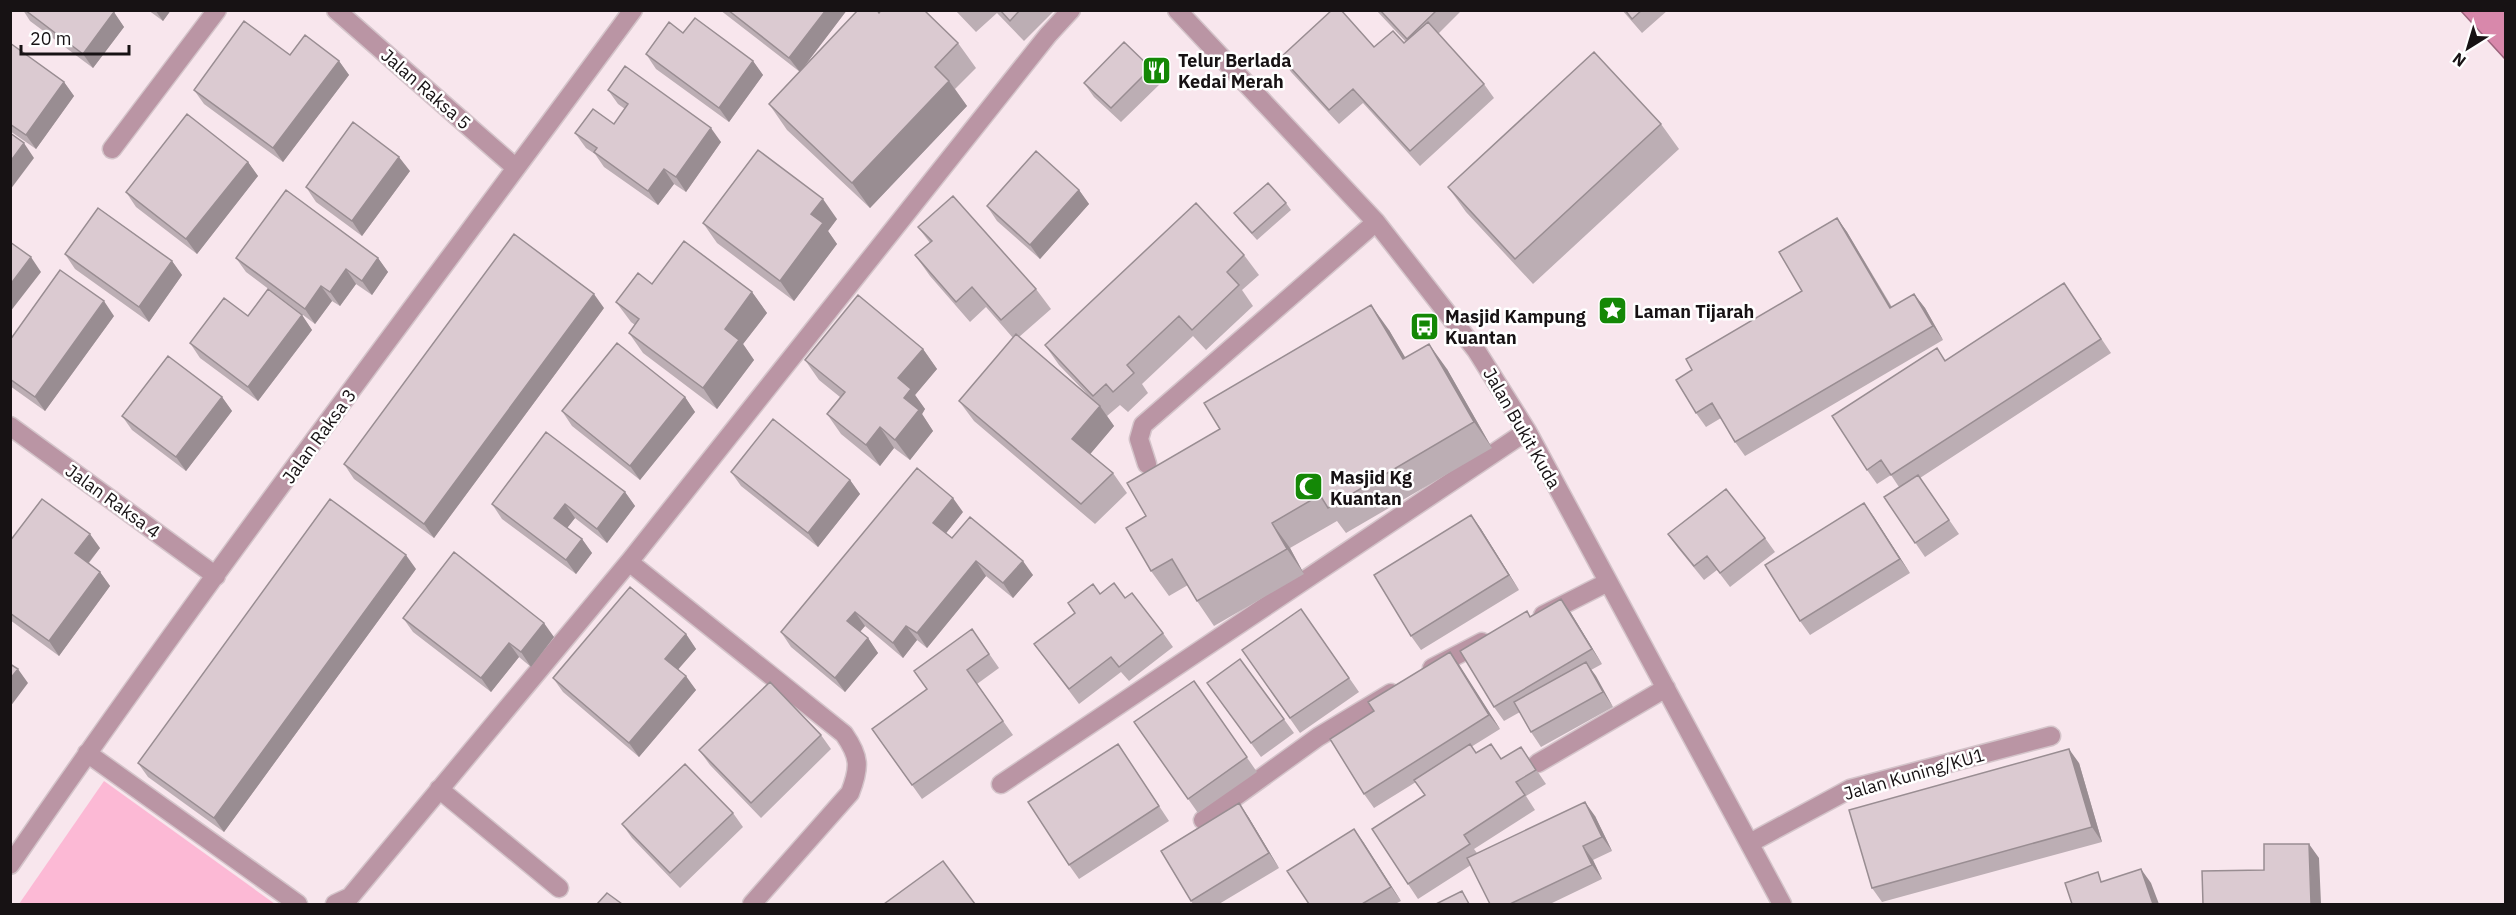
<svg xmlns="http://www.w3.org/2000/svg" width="2516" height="915" font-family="'IBM Plex Sans',sans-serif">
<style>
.green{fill:#fcb9d5}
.water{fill:#d888ab;stroke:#9e657e;stroke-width:1.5}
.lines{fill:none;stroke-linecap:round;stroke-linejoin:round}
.minor-casing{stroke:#d4c4ca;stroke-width:21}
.minor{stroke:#ba95a4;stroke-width:18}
.wall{fill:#bcaeb4}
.shaded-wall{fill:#998d92}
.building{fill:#dbcad1;stroke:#998d92;stroke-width:1.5}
.labels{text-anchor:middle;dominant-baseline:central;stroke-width:5;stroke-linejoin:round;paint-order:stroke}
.poi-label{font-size:18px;font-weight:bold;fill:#171214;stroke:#fff;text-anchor:start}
.street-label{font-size:18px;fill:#171214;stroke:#fff}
</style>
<rect width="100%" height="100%" fill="#f8e6ed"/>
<path class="green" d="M 104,781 L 275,904 L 19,904 Z"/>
<path class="water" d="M 2461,11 L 2505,11 L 2505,59 Z"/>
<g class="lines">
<defs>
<path id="minor" d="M 336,10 L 516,168
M 1177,10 L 1376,222 L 1476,350 L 1527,431 L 1782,904
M 112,149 L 217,10
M 10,426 L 216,576
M 1147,464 L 1139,439 L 1143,425 L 1376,222
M 629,562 L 844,734 C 860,757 860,767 850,793 L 752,904
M 1543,615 L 1608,582
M 1432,668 L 1482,642
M 87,753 L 298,904
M 1538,763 L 1666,688
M 1001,784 L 1527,431
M 439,789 L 559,888
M 1203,820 L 1318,737 L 1391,693
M 1750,843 L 1850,789 L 2051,736
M 10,865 C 210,574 424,294 633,10
M 335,904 L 350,897 L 629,562 L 1048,35 L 1071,10"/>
</defs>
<use href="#minor" class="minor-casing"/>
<use href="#minor" class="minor"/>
</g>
<path class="wall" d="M 23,10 L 112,10 L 124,27 L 93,68 L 30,21 Z
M 148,10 L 171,10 L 163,21 Z
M 720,10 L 847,10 L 800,72 Z
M 955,10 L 1055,10 L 1024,41 L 997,13 L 976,32 Z
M 1376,10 L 1462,10 L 1438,34 L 1484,84 L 1494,98 L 1420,166 L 1363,103 L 1339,124 L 1291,72 L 1281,57 L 1374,47 L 1404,43 L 1406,42 Z
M 1622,10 L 1668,10 L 1642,33 Z
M 879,13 L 958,43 L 976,68 L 955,89 L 967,106 L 870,208 L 787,130 L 769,104 Z
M 683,33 L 753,61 L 763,75 L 729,122 L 656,69 L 646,54 Z
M 10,43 L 64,82 L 74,96 L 36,149 L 10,131 Z
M 290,55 L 339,61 L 349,75 L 283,162 L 204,104 L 194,90 Z
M 1151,68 L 1161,83 L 1121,122 L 1094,97 L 1084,83 Z
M 608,90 L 721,142 L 686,192 L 674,184 L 658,205 L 604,167 L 595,154 L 586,148 L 575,133 L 614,124 L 625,109 L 618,104 Z
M 1661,124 L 1679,149 L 1533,284 L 1466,212 L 1448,187 Z
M 248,162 L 258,176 L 197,254 L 136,207 L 126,192 Z
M 410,171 L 362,236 L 316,202 L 306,187 Z
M 1079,190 L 1089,204 L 1040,259 L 997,221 L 987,206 Z
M 1286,203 L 1291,210 L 1257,240 L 1239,220 L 1234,213 Z
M 1837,218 L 1847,232 L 1892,307 L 1914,294 L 1925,308 L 1943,340 L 1745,456 L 1735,442 L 1721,418 L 1706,427 L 1696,413 L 1692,370 L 1802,291 Z
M 837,219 L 828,231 L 837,244 L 794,301 L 717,243 L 703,223 Z
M 918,227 L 1036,289 L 1051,309 L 1019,337 L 1087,394 L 1059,365 L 1045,345 L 1244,255 L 1259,275 L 1242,290 L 1253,306 L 1206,350 L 1193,336 L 1142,384 L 1148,393 L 1128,412 L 1120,405 L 1107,416 L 1114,426 L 1090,454 L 1113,473 L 1127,493 L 1095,524 L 974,421 L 959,401 L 1013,338 L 986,307 L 970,322 L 930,276 L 915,255 L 930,243 Z
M 65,254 L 172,261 L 182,275 L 149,322 L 75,269 Z
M 236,258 L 378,258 L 388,272 L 372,295 L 356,284 L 340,306 L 332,301 L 315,324 L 246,272 Z
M 652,284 L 752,292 L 767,313 L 743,344 L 754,360 L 717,409 L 643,353 L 629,333 L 635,325 L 631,322 L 616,302 Z
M 2074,298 L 2111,353 L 1920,478 L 1959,534 L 1925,557 L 1884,497 L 1899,487 L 1891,475 L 1877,484 L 1867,470 L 1946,360 Z
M 604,308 L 434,538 L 354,479 L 344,464 Z
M 302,315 L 312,330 L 258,401 L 200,358 L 190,343 L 248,316 Z
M 114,316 L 45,411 L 10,386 L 10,340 Z
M 1389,330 L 1405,358 L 1447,369 L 1492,448 L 1346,533 L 1337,521 L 1290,548 L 1304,574 L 1214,626 L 1197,601 L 1188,585 L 1169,596 L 1151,571 L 1146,516 Z
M 923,349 L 937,369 L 915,395 L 925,409 L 922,414 L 933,431 L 910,460 L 894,448 L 880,466 L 841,434 L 827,414 L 840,397 L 819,380 L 805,360 Z
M 222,397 L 232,411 L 186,471 L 132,430 L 122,416 Z
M 685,397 L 695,412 L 640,480 L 572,426 L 562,411 Z
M 731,472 L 850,480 L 860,494 L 818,547 L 741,486 Z
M 625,492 L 635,506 L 607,543 L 575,518 L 567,528 L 582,539 L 592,553 L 576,574 L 502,519 L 492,504 Z
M 1864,503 L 1910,573 L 1810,635 L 1800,621 Z
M 963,512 L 946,533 L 952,538 L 1033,575 L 1013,598 L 986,576 L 927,648 L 917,640 L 903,658 L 865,626 L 860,632 L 868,638 L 878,653 L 845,692 L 791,647 L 781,632 Z
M 1471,515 L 1481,529 L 1519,590 L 1421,650 L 1411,636 Z
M 1668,534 L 1765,538 L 1775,552 L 1730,587 L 1717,570 L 1704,580 L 1678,548 Z
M 10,541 L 100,548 L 89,563 L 100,572 L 110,586 L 59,656 L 10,620 Z
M 416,569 L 224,832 L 148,777 L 138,763 Z
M 1100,594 L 1125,598 L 1163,633 L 1173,647 L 1129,681 L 1121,672 L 1079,704 L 1034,644 Z
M 1561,599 L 1571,613 L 1602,664 L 1591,670 L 1613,707 L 1541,747 L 1531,732 L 1520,712 L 1504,721 L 1494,707 L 1531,616 Z
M 1301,609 L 1359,692 L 1300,733 L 1242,650 Z
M 403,618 L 554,637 L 531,667 L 519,657 L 491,692 L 413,632 Z
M 972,629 L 999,668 L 977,684 L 1013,735 L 922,799 L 872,729 L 927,689 Z
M 686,634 L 696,649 L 678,669 L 696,690 L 639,757 L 563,692 L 553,678 Z
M 1450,652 L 1500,729 L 1471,747 L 1476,753 L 1502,759 L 1521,747 L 1546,784 L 1526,796 L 1535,810 L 1474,849 L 1477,853 L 1595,816 L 1612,851 L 1593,860 L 1602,879 L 1550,904 L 1490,904 L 1471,865 L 1418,899 L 1408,884 L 1425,795 L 1416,782 L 1374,808 L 1364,794 L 1374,711 Z
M 1240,659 L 1294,733 L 1261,757 L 1207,683 Z
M 1194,681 L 1257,772 L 1198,813 L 1134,722 Z
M 821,735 L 831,749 L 761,818 L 710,765 L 699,750 Z
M 1128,759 L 1169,821 L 1079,879 L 1069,865 Z
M 2079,763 L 2102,842 L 1882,902 L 1872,888 Z
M 1239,803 L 1249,818 L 1279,868 L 1219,904 L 1193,904 L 1161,851 Z
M 733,813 L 743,827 L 680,888 L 632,838 L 622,824 Z
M 1354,829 L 1401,901 L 1395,904 L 1309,904 Z"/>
<path class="shaded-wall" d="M 155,10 L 171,10 L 163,21 Z
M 826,10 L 847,10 L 800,72 L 789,58 Z
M 114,12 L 124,27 L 93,68 L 83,54 Z
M 339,61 L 349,75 L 283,162 L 273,148 Z
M 753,61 L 763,75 L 729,122 L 719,108 Z
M 949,81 L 967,106 L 870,208 L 852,183 Z
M 64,82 L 74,96 L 36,149 L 26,135 Z
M 711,128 L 721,142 L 686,192 L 676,177 Z
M 24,143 L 34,158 L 10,190 L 10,162 Z
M 399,157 L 410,171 L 362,236 L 352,221 Z
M 248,162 L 258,176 L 197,254 L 186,239 Z
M 664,169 L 674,184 L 658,205 L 648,191 Z
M 1079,190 L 1089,204 L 1040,259 L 1030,245 Z
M 823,199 L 837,219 L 828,231 L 837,244 L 794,301 L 780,281 L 811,214 Z
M 1837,218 L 1847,232 L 1900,322 L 1890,308 Z
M 31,257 L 41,272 L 10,312 L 10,285 Z
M 378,258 L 388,272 L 372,295 L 362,281 Z
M 172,261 L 182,275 L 149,322 L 139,307 Z
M 346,269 L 356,284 L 340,306 L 330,292 Z
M 321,286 L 332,301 L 315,324 L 305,309 Z
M 752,292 L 767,313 L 743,344 L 754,360 L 717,409 L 703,388 L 725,329 Z
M 594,294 L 604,308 L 434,538 L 424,524 Z
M 1914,294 L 1925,308 L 1943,340 L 1933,326 Z
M 104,301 L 114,316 L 45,411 L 35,397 Z
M 1371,305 L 1389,330 L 1421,384 L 1403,359 Z
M 302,315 L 312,330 L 258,401 L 248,387 Z
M 1429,344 L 1447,369 L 1492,448 L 1474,422 Z
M 923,349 L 937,369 L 915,395 L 925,409 L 922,414 L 933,431 L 910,460 L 895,440 L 904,398 L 898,378 Z
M 222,397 L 232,411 L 186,471 L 176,457 Z
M 685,397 L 695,412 L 640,480 L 630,466 Z
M 1100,406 L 1114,426 L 1086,459 L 1072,439 Z
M 880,427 L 894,448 L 880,466 L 866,445 Z
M 850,480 L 860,494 L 818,547 L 808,533 Z
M 625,492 L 635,506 L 607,543 L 597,529 Z
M 953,498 L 963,512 L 943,537 L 933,523 Z
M 1864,503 L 1874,517 L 1910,573 L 1900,559 Z
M 565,504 L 575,518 L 564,532 L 554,518 Z
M 1471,515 L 1481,529 L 1519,590 L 1509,575 Z
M 1272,523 L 1290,548 L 1304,574 L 1287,549 Z
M 90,534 L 100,548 L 85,567 L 75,553 Z
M 582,539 L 592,553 L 576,574 L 566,560 Z
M 406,555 L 416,569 L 224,832 L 214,818 Z
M 976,561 L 986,576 L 927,648 L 917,633 Z
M 1023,561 L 1033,575 L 1013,598 L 1003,583 Z
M 100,572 L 110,586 L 59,656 L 49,641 Z
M 1561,599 L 1571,613 L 1602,664 L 1592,649 Z
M 855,612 L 865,626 L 857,635 L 847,621 Z
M 544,623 L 554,637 L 531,667 L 521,652 Z
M 906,626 L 917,640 L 903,658 L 893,643 Z
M 686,634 L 696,649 L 675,673 L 665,659 Z
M 868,638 L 878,653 L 845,692 L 835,678 Z
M 509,643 L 519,657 L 491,692 L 481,678 Z
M 1450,652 L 1460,666 L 1500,729 L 1489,715 Z
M 1586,662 L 1596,676 L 1613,707 L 1603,692 Z
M 18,669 L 28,683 L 10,707 L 10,679 Z
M 686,676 L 696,690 L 639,757 L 629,743 Z
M 2069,749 L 2079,763 L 2102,842 L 2092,827 Z
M 1585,802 L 1595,816 L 1612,851 L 1602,837 Z
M 1239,803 L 1249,818 L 1279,868 L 1269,853 Z
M 1354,829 L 1364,843 L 1401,901 L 1391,887 Z
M 2309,844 L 2319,858 L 2321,904 L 2311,904 Z
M 1583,846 L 1593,860 L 1602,879 L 1592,865 Z
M 2141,869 L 2151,883 L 2159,904 L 2153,904 Z"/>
<path class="building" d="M 25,10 L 112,10 L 114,12 L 83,54 Z
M 728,10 L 826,10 L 789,58 Z
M 858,10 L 877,10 L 879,13 L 881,10 L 924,10 L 958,43 L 935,67 L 949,81 L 852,183 L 769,104 Z
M 1000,10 L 1020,10 L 1010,21 Z
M 1332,10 L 1341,10 L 1374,47 L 1393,31 L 1404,43 L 1428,22 L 1484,84 L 1410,151 L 1353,89 L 1329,110 L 1281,57 Z
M 1380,10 L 1437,10 L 1407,39 Z
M 1625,10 L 1642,10 L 1632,19 Z
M 695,18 L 753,61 L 719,108 L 646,54 L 669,22 L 683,33 Z
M 244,21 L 290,55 L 305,35 L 339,61 L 273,148 L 194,90 Z
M 1124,42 L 1151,68 L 1111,108 L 1084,83 Z
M 10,43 L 64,82 L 26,135 L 10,124 Z
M 1594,52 L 1661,124 L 1515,259 L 1448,187 Z
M 625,66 L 711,128 L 676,177 L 664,169 L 648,191 L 594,152 L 597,148 L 575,133 L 593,109 L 614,124 L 628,104 L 608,90 Z
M 187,114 L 248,162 L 186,239 L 126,192 Z
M 353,122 L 399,157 L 352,221 L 306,187 Z
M 10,133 L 24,143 L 10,162 Z
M 758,150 L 823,199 L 811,214 L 823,223 L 780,281 L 703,223 Z
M 1036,151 L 1079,190 L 1030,245 L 987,206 Z
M 1268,183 L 1286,203 L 1252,233 L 1234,213 Z
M 286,190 L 378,258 L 362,281 L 346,269 L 330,292 L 321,286 L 305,309 L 236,258 Z
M 953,196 L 1036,289 L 1001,320 L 972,287 L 956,302 L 915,255 L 932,241 L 918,227 Z
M 1196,203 L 1244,255 L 1227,272 L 1239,285 L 1192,330 L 1179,316 L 1127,365 L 1134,373 L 1113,392 L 1106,384 L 1093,396 L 1045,345 Z
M 98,208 L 172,261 L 139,307 L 65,254 Z
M 1837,218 L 1890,308 L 1914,294 L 1933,326 L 1735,442 L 1712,403 L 1696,413 L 1676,380 L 1692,370 L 1686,359 L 1802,291 L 1779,252 Z
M 514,234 L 594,294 L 424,524 L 344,464 Z
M 684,241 L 752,292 L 725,329 L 739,340 L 703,388 L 629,333 L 639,319 L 616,302 L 638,273 L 652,284 Z
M 10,242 L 31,257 L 10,285 Z
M 60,270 L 104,301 L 35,397 L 10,379 L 10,340 Z
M 2064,283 L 2101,339 L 1891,475 L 1881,460 L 1867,470 L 1832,416 L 1937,348 L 1945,361 Z
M 268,289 L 302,315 L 248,387 L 190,343 L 224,298 L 248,316 Z
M 858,295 L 923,349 L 898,378 L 911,389 L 904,398 L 919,410 L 895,440 L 880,427 L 866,445 L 827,414 L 845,392 L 805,360 Z
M 1371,305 L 1403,359 L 1429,344 L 1474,422 L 1328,508 L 1320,495 L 1272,523 L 1287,549 L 1197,601 L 1172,559 L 1151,571 L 1126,528 L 1146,516 L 1127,483 L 1220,429 L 1204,403 Z
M 1016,334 L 1100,406 L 1072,439 L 1113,473 L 1081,504 L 959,401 Z
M 617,343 L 685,397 L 630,466 L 562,411 Z
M 168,356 L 222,397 L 176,457 L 122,416 Z
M 773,419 L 850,480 L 808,533 L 731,472 Z
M 546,432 L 625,492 L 597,529 L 565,504 L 554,518 L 582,539 L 566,560 L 492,504 Z
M 917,468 L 953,498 L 933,523 L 952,538 L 970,517 L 1023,561 L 1003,583 L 976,561 L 917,633 L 906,626 L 893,643 L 855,612 L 847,621 L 868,638 L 835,678 L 781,632 Z
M 1918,475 L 1949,520 L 1915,543 L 1884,497 Z
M 1726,489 L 1765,538 L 1720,573 L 1707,556 L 1694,566 L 1668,534 Z
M 42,499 L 90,534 L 75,553 L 100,572 L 49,641 L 10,613 L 10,541 Z
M 330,499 L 406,555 L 214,818 L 138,763 Z
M 1864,503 L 1900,559 L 1800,621 L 1765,565 Z
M 1471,515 L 1509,575 L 1411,636 L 1374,575 Z
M 454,552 L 544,623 L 521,652 L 509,643 L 481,678 L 403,618 Z
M 1114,583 L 1125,598 L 1132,593 L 1163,633 L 1119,667 L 1111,657 L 1069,689 L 1034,644 L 1075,613 L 1068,603 L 1093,584 L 1100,594 Z
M 630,587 L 686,634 L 665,659 L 686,676 L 629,743 L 553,678 Z
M 1561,599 L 1592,649 L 1494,707 L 1460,651 L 1527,611 L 1530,617 Z
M 1301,609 L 1349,678 L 1290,718 L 1242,650 Z
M 972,629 L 989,654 L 967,670 L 1003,721 L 912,785 L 872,729 L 927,689 L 914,671 Z
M 1450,652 L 1489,715 L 1364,794 L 1330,739 L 1374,711 L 1368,702 Z
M 1240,659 L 1284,719 L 1251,743 L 1207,683 Z
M 1586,662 L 1603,692 L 1531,732 L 1514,702 Z
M 10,664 L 18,669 L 10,679 Z
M 1194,681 L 1247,757 L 1188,799 L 1134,722 Z
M 770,682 L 821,735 L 751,803 L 699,750 Z
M 1118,744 L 1159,806 L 1069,865 L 1028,802 Z
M 1470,744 L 1476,753 L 1491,744 L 1501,759 L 1521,747 L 1536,770 L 1516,782 L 1525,795 L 1464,835 L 1470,844 L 1408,884 L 1372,829 L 1425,795 L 1414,780 Z
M 2069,749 L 2092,827 L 1872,888 L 1849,810 Z
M 685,764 L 733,813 L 670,873 L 622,824 Z
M 1585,802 L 1602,837 L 1583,846 L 1592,865 L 1510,904 L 1490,904 L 1467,858 Z
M 1239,803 L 1269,853 L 1191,901 L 1161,851 Z
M 1354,829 L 1391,887 L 1362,904 L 1309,904 L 1287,871 Z
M 2264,844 L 2309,844 L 2311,904 L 2203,904 L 2202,871 L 2264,870 Z
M 943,861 L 975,904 L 884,904 Z
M 2141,869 L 2153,904 L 2072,904 L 2065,883 L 2098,872 L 2101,882 Z
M 1462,891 L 1469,904 L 1436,904 Z
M 607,893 L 622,904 L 597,904 Z"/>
<defs>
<symbol id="restaurant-square" viewBox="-11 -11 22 22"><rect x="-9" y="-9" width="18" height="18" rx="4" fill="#148806" stroke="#fff"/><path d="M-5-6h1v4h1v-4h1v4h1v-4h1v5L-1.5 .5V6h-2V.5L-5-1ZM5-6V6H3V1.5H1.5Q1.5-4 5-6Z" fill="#fff"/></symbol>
<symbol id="sight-square" viewBox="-11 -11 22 22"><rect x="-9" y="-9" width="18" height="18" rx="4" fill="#148806" stroke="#fff"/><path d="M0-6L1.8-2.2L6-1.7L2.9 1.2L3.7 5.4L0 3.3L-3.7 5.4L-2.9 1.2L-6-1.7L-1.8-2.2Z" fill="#fff"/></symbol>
<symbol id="bus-square" viewBox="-11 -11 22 22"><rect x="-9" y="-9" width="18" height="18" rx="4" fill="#148806" stroke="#fff"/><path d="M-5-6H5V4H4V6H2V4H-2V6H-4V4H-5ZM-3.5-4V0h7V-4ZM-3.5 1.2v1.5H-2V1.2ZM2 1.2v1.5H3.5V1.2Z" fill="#fff"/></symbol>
<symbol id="mosque-square" viewBox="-11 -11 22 22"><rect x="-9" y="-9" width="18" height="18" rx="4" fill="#148806" stroke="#fff"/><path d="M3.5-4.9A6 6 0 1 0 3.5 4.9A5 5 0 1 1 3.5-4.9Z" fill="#fff"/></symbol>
</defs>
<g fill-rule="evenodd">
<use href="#restaurant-square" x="1140" y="54" width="33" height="33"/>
<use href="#sight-square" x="1596" y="294" width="33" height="33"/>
<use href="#bus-square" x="1408" y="310" width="33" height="33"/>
<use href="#mosque-square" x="1292" y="470" width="33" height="33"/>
</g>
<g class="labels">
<g class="poi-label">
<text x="1178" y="60">Telur Berlada<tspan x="1178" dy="21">Kedai Merah</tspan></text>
<text x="1634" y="311">Laman Tijarah</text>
<text x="1445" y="316">Masjid Kampung<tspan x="1445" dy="21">Kuantan</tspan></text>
<text x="1330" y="477">Masjid Kg<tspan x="1330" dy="21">Kuantan</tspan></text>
</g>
<g class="street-label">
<text transform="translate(426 89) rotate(41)">Jalan Raksa 5</text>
<text transform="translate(1522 428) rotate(60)">Jalan Bukit Kuda</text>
<text transform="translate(319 436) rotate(-54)">Jalan Raksa 3</text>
<text transform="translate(113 501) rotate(36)">Jalan Raksa 4</text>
<text transform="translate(1914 774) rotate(-16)">Jalan Kuning/KU1</text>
</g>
</g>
<rect width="2516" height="915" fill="none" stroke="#171214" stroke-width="24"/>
<g transform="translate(2468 48) rotate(217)" stroke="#ffffff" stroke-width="4.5" paint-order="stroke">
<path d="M0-4.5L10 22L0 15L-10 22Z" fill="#171214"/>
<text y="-9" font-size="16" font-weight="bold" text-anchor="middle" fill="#171214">N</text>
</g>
<path d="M21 45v9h108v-9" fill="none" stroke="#171214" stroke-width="3"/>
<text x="30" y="45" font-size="18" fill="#171214" stroke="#ffffff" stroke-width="4.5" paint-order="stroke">20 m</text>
</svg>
